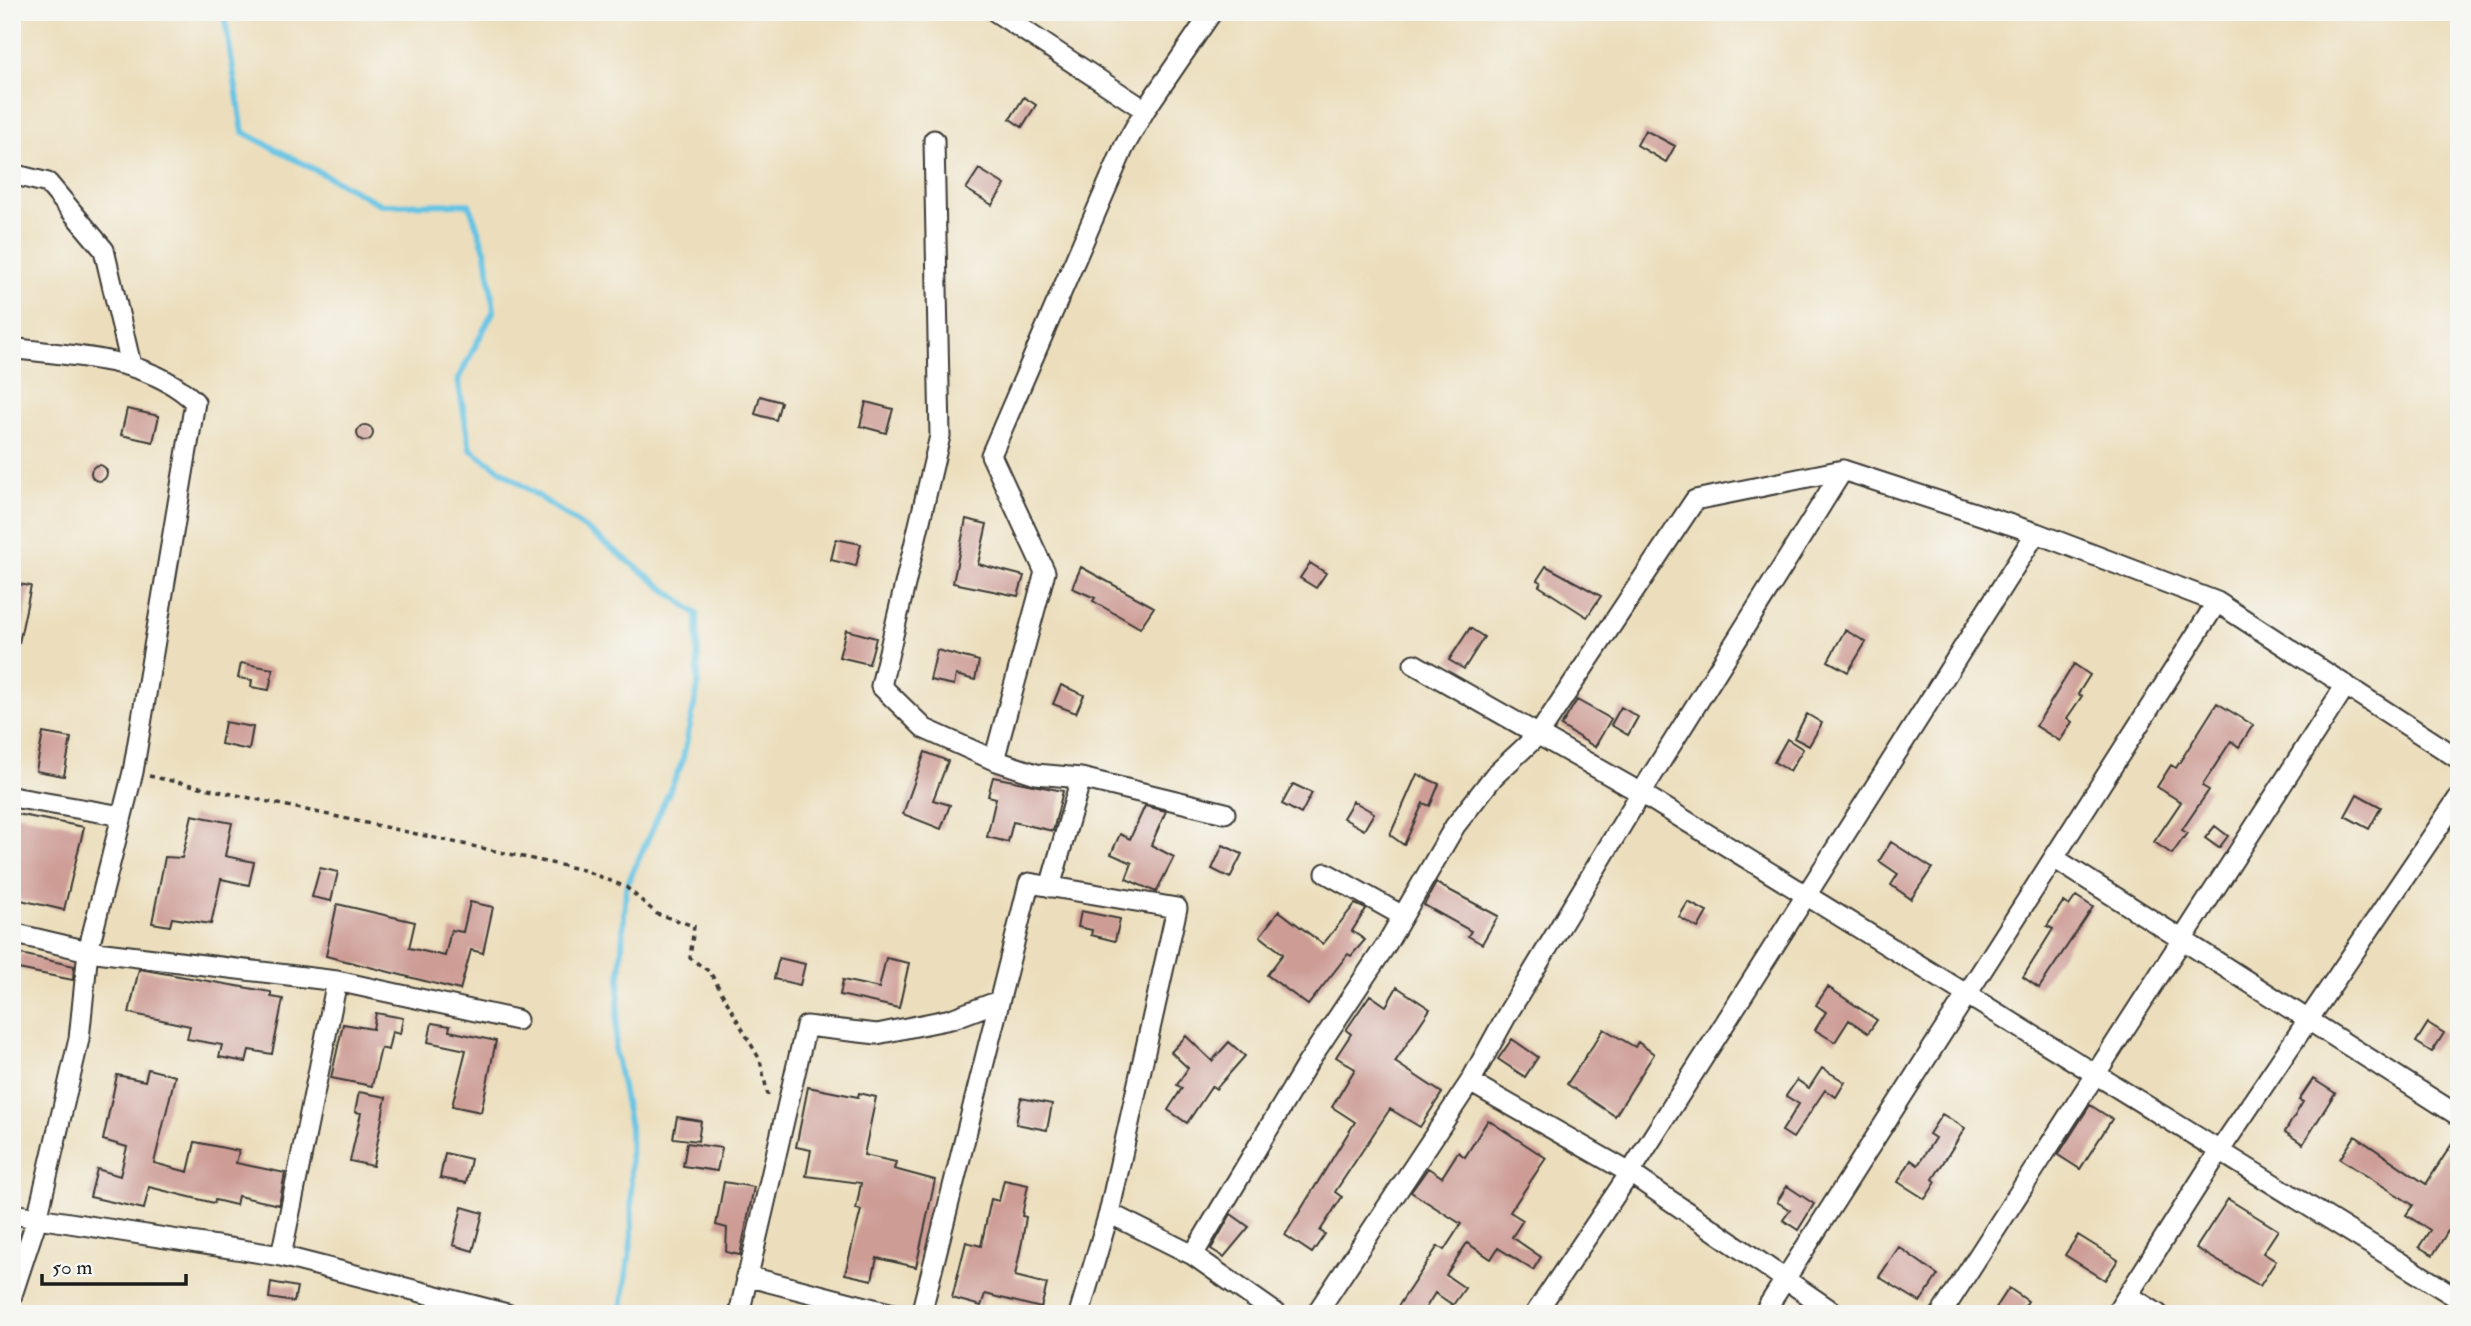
<svg xmlns="http://www.w3.org/2000/svg" width="2471" height="1326" font-family="'IM FELL Double Pica',serif">
<style>
.lines{fill:none;stroke-linecap:round;stroke-linejoin:round}
.stream{stroke:#64c3e3;stroke-width:6}
.building{fill:#cd9c95}
.minor-casing{stroke:#3b3934;stroke-width:23}
.path{stroke:#3b3934;stroke-width:3.5;stroke-dasharray:5 5;stroke-linecap:butt}
.minor{stroke:#fff;stroke-width:19}
</style>
<rect width="100%" height="100%" fill="#f6f6f2"/>
<filter id="ink" filterUnits="userSpaceOnUse"><feTurbulence type="fractalNoise" baseFrequency=".0143" numOctaves="2"/><feDisplacementMap in="SourceGraphic" scale="14" xChannelSelector="R" yChannelSelector="G"/><feConvolveMatrix kernelMatrix="1 2 1 2 8 2 1 2 1" color-interpolation-filters="sRGB"/></filter>
<filter id="wash" filterUnits="userSpaceOnUse"><feTurbulence type="fractalNoise" baseFrequency=".00686" numOctaves="4" result="noise"/><feDisplacementMap in="SourceGraphic" scale="28" xChannelSelector="R" yChannelSelector="G"/><feGaussianBlur stdDeviation="1.57" result="paint"/><feColorMatrix in="noise" values="0 0 0 0 0 0 0 0 0 0 0 0 0 0 0 0 0 1.4 0 .05"/><feComposite in="paint" operator="in"/></filter>
<g filter="url(#wash)">
<rect width="100%" height="100%" fill="#ecdebc"/>
<g class="lines">
<path class="stream" d="M 228,12 L 225,19 L 243,132 L 382,205 L 469,204 L 486,253 L 494,310 L 458,379 L 470,449 L 589,531 L 697,614 L 698,687 L 682,763 L 626,887 L 615,1051 L 630,1127 L 632,1236 L 621,1314"/>
</g>
<g id="blocks">
<path class="building" d="M 1024,97 L 1036,105 L 1022,127 L 1010,119 Z
M 1645,130 L 1675,146 L 1666,162 L 1637,145 Z
M 979,169 L 1005,185 L 992,205 L 966,189 Z
M 760,396 L 781,402 L 776,420 L 755,414 Z
M 866,402 L 893,409 L 886,433 L 860,426 Z
M 127,409 L 159,416 L 153,442 L 121,435 Z
M357 433a8 8 0 1 1 16 0a8 8 0 1 1-16 0Z
M91 473a8 8 0 1 1 16 0a8 8 0 1 1-16 0Z
M 966,519 L 987,524 L 978,564 L 1024,576 L 1018,596 L 953,583 Z
M 836,539 L 861,544 L 856,566 L 831,560 Z
M 1310,563 L 1326,573 L 1316,588 L 1300,578 Z
M 1546,566 L 1601,596 L 1587,617 L 1539,586 L 1541,582 L 1537,580 Z
M 1081,567 L 1154,607 L 1140,628 L 1093,601 L 1095,598 L 1072,588 Z
M 12,583 L 31,586 L 19,643 L 12,642 Z
M 1470,628 L 1484,637 L 1464,669 L 1449,660 Z
M 846,630 L 876,638 L 869,664 L 839,657 Z
M 1845,630 L 1866,642 L 1848,672 L 1828,661 Z
M 937,650 L 979,661 L 975,680 L 956,675 L 954,685 L 930,680 Z
M 241,663 L 273,669 L 269,690 L 251,687 L 252,680 L 238,678 Z
M 2074,664 L 2090,675 L 2078,694 L 2082,696 L 2067,718 L 2072,722 L 2060,741 L 2036,726 Z
M 1061,685 L 1084,695 L 1076,713 L 1053,704 Z
M 1577,700 L 1611,719 L 1595,747 L 1561,726 Z
M 2217,703 L 2253,725 L 2239,747 L 2231,741 L 2202,786 L 2209,790 L 2182,830 L 2187,833 L 2172,854 L 2154,842 L 2181,802 L 2157,787 L 2171,765 L 2176,768 Z
M 1621,707 L 1638,717 L 1628,735 L 1611,725 Z
M 1807,714 L 1822,723 L 1809,746 L 1794,738 Z
M 225,722 L 253,727 L 249,750 L 221,744 Z
M 43,733 L 71,738 L 64,776 L 36,771 Z
M 1787,739 L 1803,749 L 1790,771 L 1774,762 Z
M 925,752 L 948,761 L 933,800 L 950,805 L 941,829 L 903,814 Z
M 1417,774 L 1439,784 L 1430,806 L 1423,803 L 1404,845 L 1390,835 Z
M 993,777 L 1063,791 L 1053,831 L 1013,822 L 1008,842 L 987,837 L 996,798 L 988,796 Z
M 1293,784 L 1312,793 L 1301,814 L 1282,804 Z
M 2357,794 L 2381,807 L 2369,829 L 2345,816 Z
M 1353,801 L 1374,813 L 1364,830 L 1343,818 Z
M 1145,806 L 1166,811 L 1151,845 L 1174,857 L 1156,892 L 1126,879 L 1132,863 L 1111,854 L 1120,834 L 1130,839 Z
M 16,814 L 84,827 L 64,910 L 12,898 L 12,831 Z
M 192,815 L 232,823 L 225,856 L 254,862 L 249,885 L 221,879 L 211,924 L 172,918 L 170,926 L 152,923 L 165,857 L 182,858 Z
M 2215,826 L 2228,836 L 2219,848 L 2205,838 Z
M 1891,842 L 1932,868 L 1911,899 L 1891,885 L 1898,874 L 1879,861 Z
M 1223,845 L 1242,854 L 1230,878 L 1212,869 Z
M 320,868 L 338,872 L 331,901 L 312,897 Z
M 1436,883 L 1498,916 L 1482,944 L 1468,936 L 1471,931 L 1424,905 Z
M 2076,896 L 2093,907 L 2039,988 L 2023,977 L 2053,929 L 2047,926 L 2063,902 L 2069,906 Z
M 470,902 L 493,907 L 483,953 L 471,950 L 460,990 L 326,956 L 337,904 L 415,922 L 409,948 L 445,956 L 451,930 L 463,932 Z
M 1688,902 L 1707,912 L 1698,928 L 1679,917 Z
M 1355,904 L 1366,909 L 1352,931 L 1365,940 L 1351,956 L 1348,954 L 1308,1005 L 1267,975 L 1283,954 L 1260,936 L 1279,911 L 1323,944 Z
M 1081,911 L 1120,919 L 1115,941 L 1091,935 L 1092,930 L 1078,927 Z
M 21,954 L 74,966 L 73,980 L 18,969 Z
M 779,958 L 805,964 L 800,985 L 774,979 Z
M 886,958 L 909,963 L 899,1008 L 840,995 L 843,980 L 879,988 Z
M 139,969 L 271,992 L 271,997 L 283,999 L 272,1054 L 249,1050 L 246,1062 L 219,1057 L 222,1045 L 187,1039 L 190,1026 L 129,1013 Z
M 1397,987 L 1430,1009 L 1395,1062 L 1442,1093 L 1420,1127 L 1390,1109 L 1335,1192 L 1342,1197 L 1320,1231 L 1325,1234 L 1312,1253 L 1285,1235 L 1355,1122 L 1332,1107 L 1355,1069 L 1336,1057 L 1351,1034 L 1346,1030 L 1370,995 L 1386,1006 Z
M 1828,987 L 1877,1020 L 1868,1033 L 1849,1020 L 1835,1042 L 1815,1030 L 1826,1012 L 1816,1005 Z
M 376,1013 L 403,1018 L 400,1034 L 392,1032 L 388,1050 L 381,1048 L 372,1086 L 331,1078 L 343,1024 L 373,1029 Z
M 432,1023 L 450,1026 L 449,1031 L 496,1041 L 481,1112 L 452,1106 L 466,1050 L 428,1042 Z
M 2428,1023 L 2444,1033 L 2432,1052 L 2416,1042 Z
M 1604,1029 L 1635,1047 L 1638,1042 L 1654,1054 L 1615,1116 L 1567,1084 Z
M 1186,1036 L 1212,1061 L 1229,1042 L 1245,1056 L 1216,1089 L 1212,1086 L 1187,1123 L 1168,1110 L 1182,1088 L 1177,1085 L 1188,1068 L 1171,1052 Z
M 1512,1039 L 1538,1057 L 1525,1077 L 1498,1059 Z
M 1822,1068 L 1845,1082 L 1836,1097 L 1825,1090 L 1793,1138 L 1782,1131 L 1799,1104 L 1786,1096 L 1797,1080 L 1809,1088 Z
M 148,1069 L 175,1076 L 154,1163 L 188,1172 L 195,1142 L 239,1151 L 236,1163 L 285,1173 L 279,1205 L 238,1196 L 236,1205 L 215,1200 L 214,1203 L 149,1187 L 144,1209 L 90,1197 L 97,1169 L 120,1176 L 127,1147 L 103,1140 L 117,1075 L 145,1081 Z
M 2313,1079 L 2335,1093 L 2303,1144 L 2285,1132 L 2303,1102 L 2299,1100 Z
M 808,1087 L 858,1097 L 859,1093 L 876,1097 L 864,1155 L 896,1162 L 894,1169 L 935,1180 L 916,1267 L 877,1258 L 872,1280 L 845,1274 L 861,1210 L 856,1209 L 861,1183 L 806,1176 L 811,1150 L 796,1147 Z
M 359,1092 L 386,1097 L 373,1166 L 350,1161 L 361,1113 L 355,1112 Z
M 1021,1098 L 1052,1104 L 1047,1130 L 1016,1124 Z
M 2090,1105 L 2112,1119 L 2080,1169 L 2058,1155 Z
M 1942,1114 L 1965,1128 L 1933,1179 L 1936,1182 L 1925,1199 L 1898,1182 L 1911,1160 L 1918,1165 L 1935,1138 L 1929,1134 Z
M 677,1117 L 701,1121 L 698,1141 L 673,1138 Z
M 1488,1120 L 1546,1158 L 1510,1212 L 1523,1220 L 1512,1237 L 1541,1257 L 1533,1270 L 1498,1248 L 1491,1259 L 1467,1243 L 1446,1275 L 1465,1288 L 1453,1305 L 1435,1293 L 1422,1314 L 1393,1314 L 1438,1246 L 1444,1250 L 1461,1224 L 1411,1192 L 1428,1168 L 1442,1177 L 1458,1152 L 1465,1157 Z
M 2459,1133 L 2459,1237 L 2448,1231 L 2433,1255 L 2419,1247 L 2430,1230 L 2406,1215 L 2413,1205 L 2340,1159 L 2355,1136 L 2426,1184 Z
M 687,1143 L 722,1148 L 717,1171 L 683,1166 Z
M 445,1153 L 471,1159 L 466,1183 L 440,1178 Z
M 1004,1180 L 1028,1185 L 1022,1216 L 1026,1217 L 1022,1242 L 1015,1276 L 1047,1284 L 1041,1308 L 985,1294 L 981,1306 L 952,1298 L 966,1242 L 981,1246 L 991,1199 L 999,1201 Z
M 724,1182 L 754,1187 L 740,1255 L 726,1252 L 727,1228 L 716,1225 Z
M 1787,1186 L 1814,1204 L 1798,1230 L 1783,1220 L 1790,1210 L 1777,1202 Z
M 2228,1199 L 2278,1230 L 2263,1253 L 2276,1261 L 2260,1286 L 2196,1248 Z
M 462,1207 L 483,1213 L 473,1251 L 453,1245 Z
M 1231,1214 L 1249,1227 L 1224,1257 L 1211,1249 Z
M 2078,1235 L 2118,1260 L 2105,1280 L 2065,1255 Z
M 1899,1247 L 1938,1275 L 1920,1302 L 1879,1277 Z
M 271,1282 L 297,1287 L 294,1302 L 269,1298 Z
M 2009,1288 L 2028,1301 L 2020,1314 L 1992,1314 Z"/>
</g>
</g>
<g filter="url(#ink)">
<use href="#blocks" fill-opacity="0" stroke="#3b3934" stroke-width="2"/>
<g class="lines">
<defs>
<path id="minor" d="M 996,12 L 1145,110
M 934,140 L 940,436 L 881,686 L 925,729 L 994,760 L 1036,774 L 1081,778 L 1050,887
M 12,174 L 48,183 L 104,250 L 131,365
M 12,348 C 74,357 148,356 195,402 L 133,772 L 88,951 L 79,1039 L 37,1219 L 12,1295
M 1414,664 L 1641,793 L 2459,1299
M 994,760 L 1045,572 L 991,455 L 1124,147 L 1145,110 L 1212,12
M 1081,778 L 1225,813
M 12,797 L 122,816
M 2054,858 L 2459,1116
M 1326,873 L 1401,915
M 12,933 L 88,951 L 337,981 L 517,1020
M 1470,1082 L 1630,1173 L 1836,1314
M 1109,1213 L 1193,1255 L 1277,1314
M 12,1214 L 281,1256 L 507,1314
M 1193,1255 L 1307,1064 L 1386,945 L 1455,826 L 1494,776 L 1539,734 L 1695,500 L 1843,470 L 2036,533 L 2217,602 L 2459,759
M 281,1256 L 337,981
M 746,1276 L 893,1314
M 2128,1295 L 2158,1314
M 739,1314 L 806,1026 L 877,1034 L 951,1019 L 999,1001
M 921,1314 L 1029,883 L 1177,908 L 1109,1213 L 1079,1314
M 1316,1314 L 1470,1082 L 1508,1013 L 1641,793 L 1843,470
M 1535,1314 L 1630,1173 L 2036,533
M 1763,1314 L 2217,602
M 1941,1314 L 2346,685
M 2116,1314 L 2220,1150 L 2459,797"/>
</defs>
<use href="#minor" class="minor-casing"/>
<path class="path" d="M 149,776 L 583,870 L 626,887 L 657,914 L 694,926 L 690,958 L 710,972 L 760,1060 L 769,1100"/>
<use href="#minor" class="minor"/>
</g>
</g>
<rect width="2471" height="1326" fill="none" stroke="#f6f6f2" stroke-width="42"/>
<path d="M42 1274v10h144v-10" fill="none" stroke="#1c1c1c" stroke-width="3.5"/>
<text x="52" y="1274" font-size="21" fill="#1c1c1c" stroke="#f6f6f2" stroke-width="5" paint-order="stroke">50 m</text>
</svg>
